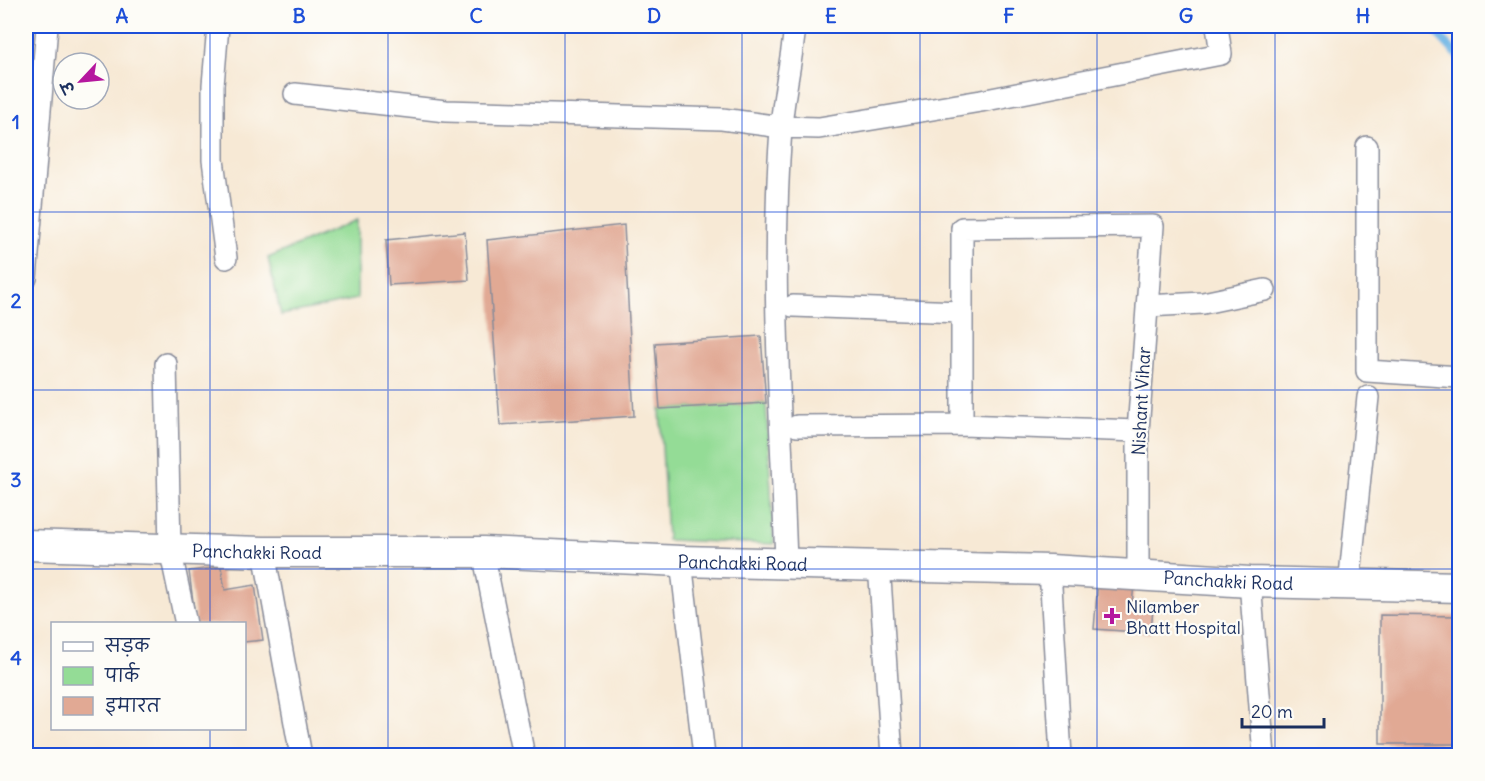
<svg xmlns="http://www.w3.org/2000/svg" width="1485" height="781" font-family="Delius,'Playpen Sans Deva',sans-serif">
<style>
.green{fill:#94dc96;stroke:#58867a;stroke-width:1.5}
.lines{fill:none;stroke-linecap:round;stroke-linejoin:round}
.stream{stroke:#6db5e5;stroke-width:8}
.building{fill:#e1a994}
.minor-casing{stroke:#898c9a;stroke-width:24}
.secondary-casing{stroke:#898c9a;stroke-width:33}
.minor{stroke:#fff;stroke-width:21}
.secondary{stroke:#fff;stroke-width:30}
.grid{fill:none;stroke:#1d4ed8;stroke-width:1.5;stroke-opacity:0.55}
.poi-dot{fill:#b5179e;stroke:#fdfcf7;stroke-width:2}
.labels{text-anchor:middle;dominant-baseline:central;stroke-width:4.5;stroke-linejoin:round;paint-order:stroke}
.street-label{font-size:18px;fill:#1b2f5e;stroke:#fdfcf7}
.poi-label{font-size:18px;fill:#1b2f5e;stroke:#fdfcf7;text-anchor:start}
.neatline{fill:none;stroke:#1d4ed8;stroke-width:2}
.grid-label{font-size:20px;text-anchor:middle;font-weight:bold;fill:#1d4ed8}
</style>
<rect width="100%" height="100%" fill="#fdfcf7"/>
<filter id="ink" filterUnits="userSpaceOnUse"><feTurbulence type="fractalNoise" baseFrequency=".0167" numOctaves="2"/><feDisplacementMap in="SourceGraphic" scale="12" xChannelSelector="R" yChannelSelector="G"/><feConvolveMatrix kernelMatrix="1 2 1 2 8 2 1 2 1" color-interpolation-filters="sRGB"/></filter>
<filter id="wash" filterUnits="userSpaceOnUse"><feTurbulence type="fractalNoise" baseFrequency=".008" numOctaves="4" result="noise"/><feDisplacementMap in="SourceGraphic" scale="24" xChannelSelector="R" yChannelSelector="G"/><feGaussianBlur stdDeviation="1.35" result="paint"/><feColorMatrix in="noise" values="0 0 0 0 0 0 0 0 0 0 0 0 0 0 0 0 0 1.4 0 .05"/><feComposite in="paint" operator="in"/></filter>
<g filter="url(#wash)">
<rect width="100%" height="100%" fill="#f7e9d5"/>
<path class="green" d="M 357,220 L 357,299 L 281,315 L 268,258 Z
M 766,403 L 774,544 L 667,540 L 660,409 Z"/>
<g class="lines">
<path class="stream" d="M 1430,26 L 1460,58"/>
</g>
<g id="blocks">
<path class="building" d="M 624,225 L 634,416 L 500,425 L 487,240 Z
M 465,232 L 469,280 L 389,285 L 386,240 Z
M 761,336 L 766,403 L 660,409 L 655,343 Z
M 221,567 L 225,590 L 255,585 L 263,640 L 244,642 L 244,624 L 196,624 L 189,571 Z
M 1098,581 L 1134,584 L 1132,605 L 1153,607 L 1151,633 L 1094,629 Z
M 1380,615 L 1460,616 L 1460,744 L 1380,744 Z"/>
</g>
</g>
<g filter="url(#ink)">
<use href="#blocks" fill-opacity="0" stroke="#898c9a" stroke-width="1.5"/>
<g class="lines">
<defs>
<path id="minor" d="M 218,26 L 213,85 L 213,160 L 226,258
M 295,94 L 446,111 L 722,119 L 781,127 L 819,128 L 981,101 L 1221,54 L 1217,26
M 1367,147 L 1367,371 L 1460,377
M 26,278 L 47,26
M 793,306 L 961,312
M 1147,306 L 1203,303 L 1265,290
M 166,364 L 170,549 L 186,624
M 962,425 L 962,228 L 1153,226 L 1138,431 L 1138,576
M 797,426 L 962,425 L 1138,431
M 264,552 L 301,756
M 483,552 L 524,756
M 681,561 L 704,756
M 786,562 C 781,418 770,273 781,129 C 783,95 792,60 795,26
M 879,564 L 892,756
M 1050,570 L 1061,756
M 1250,582 L 1264,756
M 1349,586 L 1368,397"/>
<g id="secondary">
<path id="s1" d="M 26,545 L 264,552 L 483,552 L 681,561 L 1050,570 L 1250,582 L 1460,587"/>
</g>
</defs>
<use href="#minor" class="minor-casing"/>
<use href="#secondary" class="secondary-casing"/>
<use href="#minor" class="minor"/>
<use href="#secondary" class="secondary"/>
</g>
</g>
<path class="grid" d="M 210,26 L 210,624M 388,26 L 388,756M 565,26 L 565,756M 742,26 L 742,756M 920,26 L 920,756M 1097,26 L 1097,756M 1275,26 L 1275,756M 26,212 L 1460,212M 26,390 L 1460,390M 26,569 L 1460,569M 210,728 L 210,756"/>
<path class="poi-dot" d="M1109 607h6v6h6v6h-6v6h-6v-6h-6v-6h6z"/>
<g class="labels">
<g class="street-label">
<text transform="translate(1141 401) rotate(-87)">Nishant Vihar</text>
<text stroke="none"><textPath href="#s1" startOffset="231">Panchakki Road</textPath></text>
<text stroke="none"><textPath href="#s1" startOffset="717">Panchakki Road</textPath></text>
<text stroke="none"><textPath href="#s1" startOffset="1203">Panchakki Road</textPath></text>
</g>
<g class="poi-label">
<text x="1126" y="606">Nilamber<tspan x="1126" dy="21">Bhatt Hospital</tspan></text>
</g>
</g>
<rect width="1485" height="781" fill="none" stroke="#fdfcf7" stroke-width="66"/>
<rect x="51" y="622" width="195" height="108" fill="#fdfcf7" stroke="#a3aaba" stroke-width="1.5"/>
<rect x="63" y="642" width="30" height="9" fill="#ffffff" stroke="#a3aaba" stroke-width="1.5"/>
<text x="105" y="652" font-size="18" fill="#1b2f5e">सड़क</text>
<rect x="63" y="667" width="30" height="18" fill="#94dc96" stroke="#a3aaba" stroke-width="1.5"/>
<text x="105" y="682" font-size="18" fill="#1b2f5e">पार्क</text>
<rect x="63" y="697" width="30" height="18" fill="#e1a994" stroke="#a3aaba" stroke-width="1.5"/>
<text x="105" y="712" font-size="18" fill="#1b2f5e">इमारत</text>
<g transform="translate(81 81) rotate(244)"><circle r="28" fill="#fdfcf7" stroke="#a3aaba" stroke-width="1.5"/>
<path d="M0-4.5L10 22L0 15L-10 22Z" fill="#b5179e"/>
<text y="-9" font-size="16" font-weight="bold" text-anchor="middle" fill="#1b2f5e">उ</text>
</g>
<path d="M1242 718v9h82v-9" fill="none" stroke="#1b2f5e" stroke-width="3"/>
<text x="1251" y="718" font-size="18" fill="#1b2f5e" stroke="#fdfcf7" stroke-width="4.5" paint-order="stroke">20 m</text>
<rect x="33" y="33" width="1419" height="715" class="neatline"/>
<g class="grid-label">
<text x="122" y="23">A</text>
<text x="299" y="23">B</text>
<text x="476" y="23">C</text>
<text x="654" y="23">D</text>
<text x="831" y="23">E</text>
<text x="1009" y="23">F</text>
<text x="1186" y="23">G</text>
<text x="1363" y="23">H</text>
<text x="16" y="129">1</text>
<text x="16" y="308">2</text>
<text x="16" y="487">3</text>
<text x="16" y="665">4</text>
</g>
</svg>
